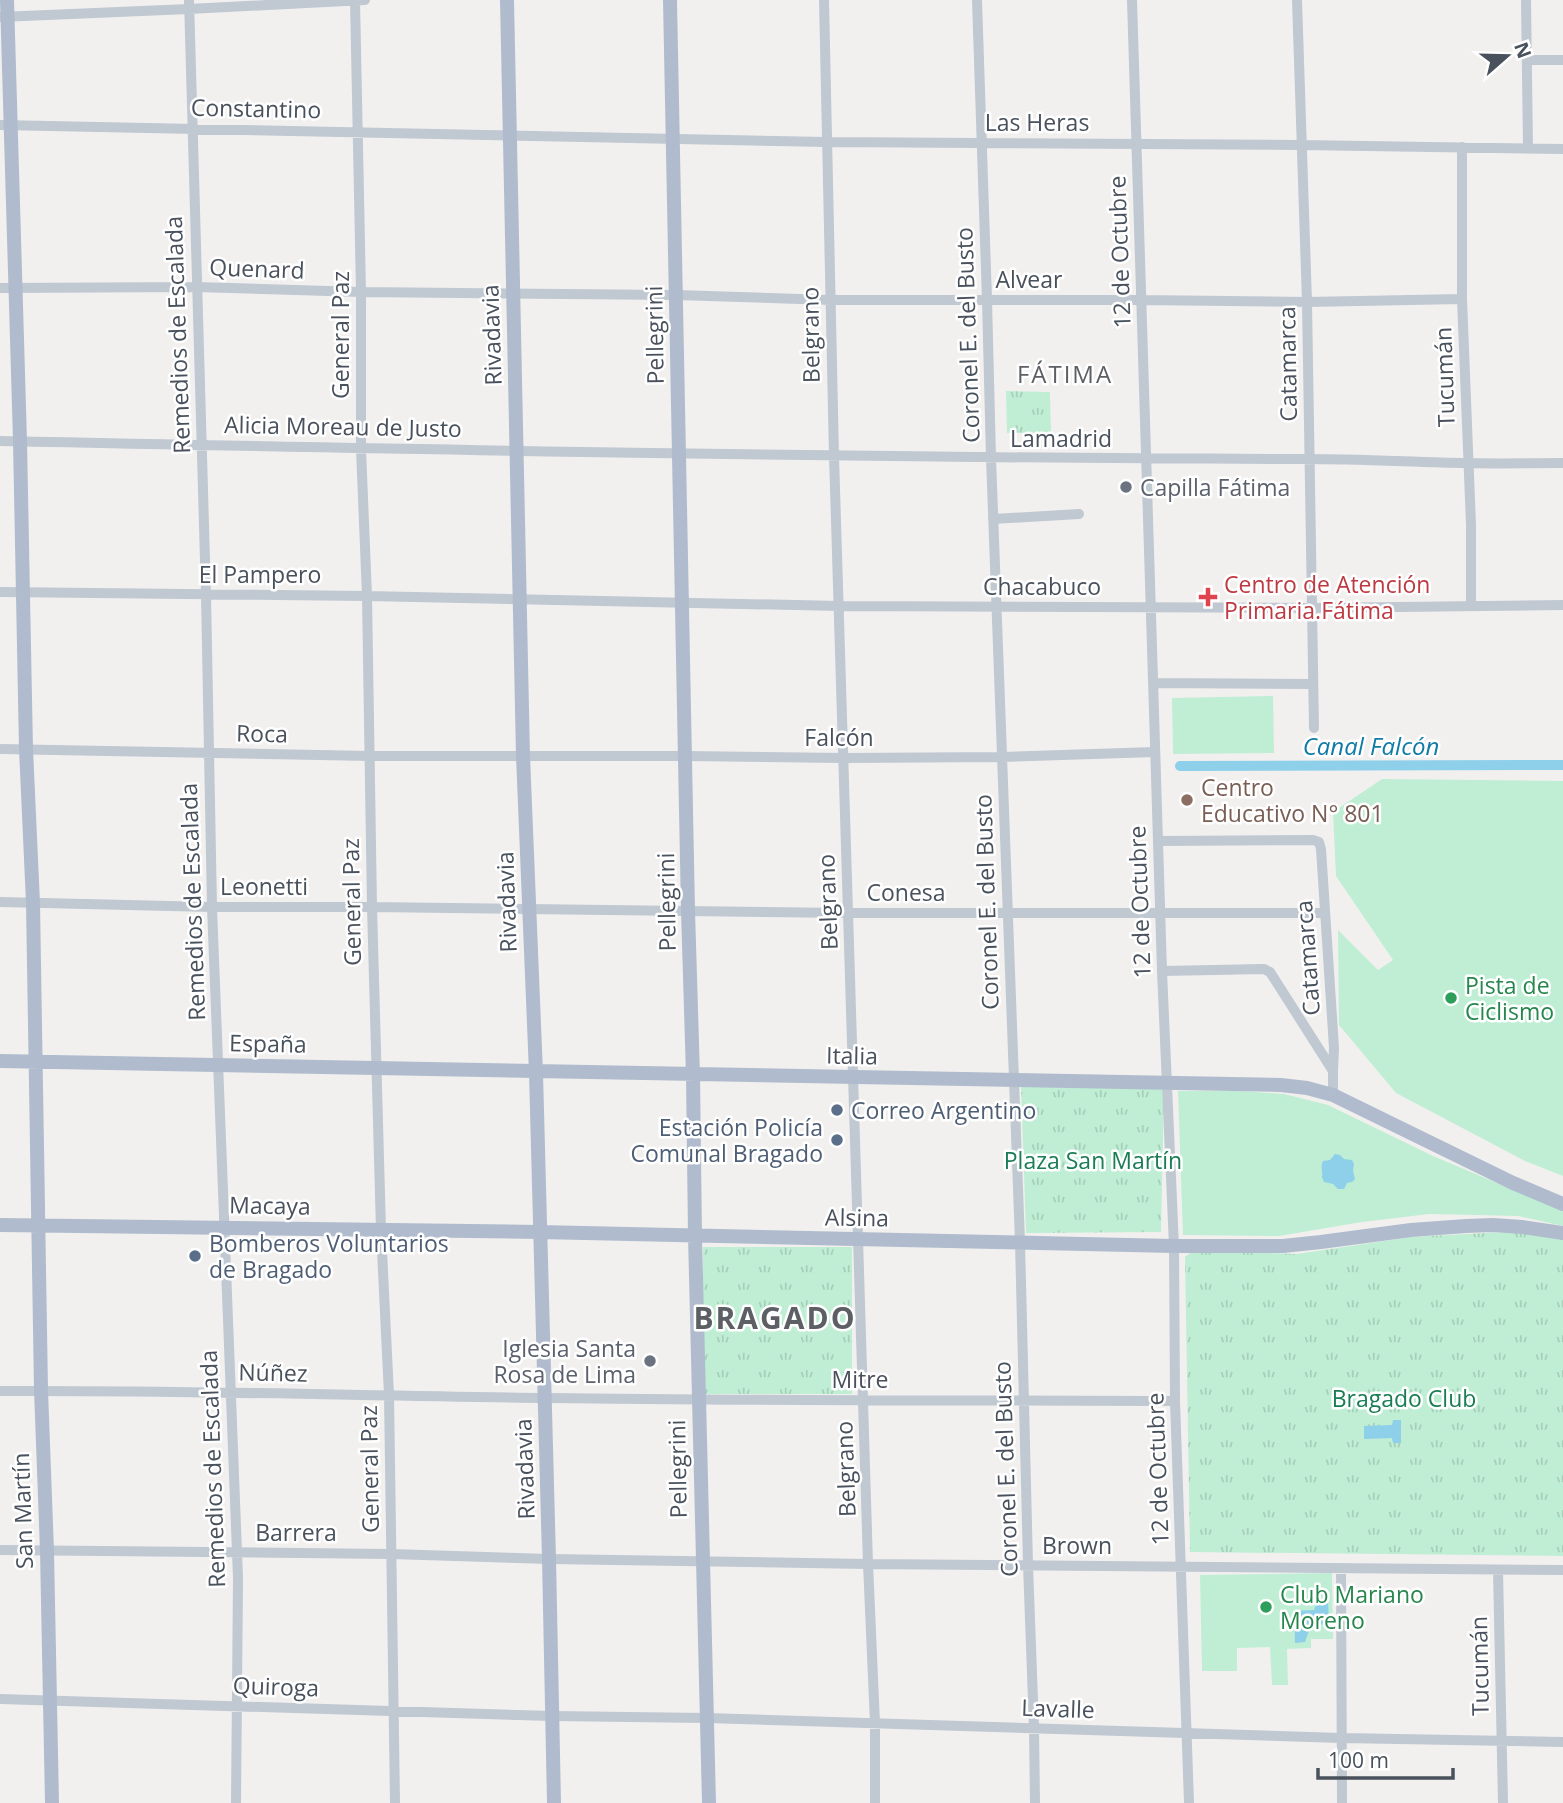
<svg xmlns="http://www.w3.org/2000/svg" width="1563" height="1803" font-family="'Open Sans',sans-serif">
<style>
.grass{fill:#bfeed5}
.park{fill:url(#park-tufts)}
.water{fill:#8ecfea}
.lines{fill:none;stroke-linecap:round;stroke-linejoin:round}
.canal{stroke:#8ecfea;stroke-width:10}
.minor{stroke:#c0c8d1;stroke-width:10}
.major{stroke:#b0bccd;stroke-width:14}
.worship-dot{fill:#6b7280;stroke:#fff;stroke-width:2.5}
.health-dot{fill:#e0444e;stroke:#fff;stroke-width:2.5}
.education-dot{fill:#8d6e63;stroke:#fff;stroke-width:2.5}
.leisure-dot{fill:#2e9e5b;stroke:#fff;stroke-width:2.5}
.service-dot{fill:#5c6f8a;stroke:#fff;stroke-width:2.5}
.labels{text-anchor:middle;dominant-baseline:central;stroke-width:5;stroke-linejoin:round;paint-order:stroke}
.street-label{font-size:23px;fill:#48515c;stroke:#fff}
.worship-label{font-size:23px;fill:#5b616d;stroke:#fff;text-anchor:start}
.health-label{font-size:23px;fill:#be3a42;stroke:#fff;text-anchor:start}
.education-label{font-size:23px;fill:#785e54;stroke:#fff;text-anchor:start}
.leisure-label{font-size:23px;fill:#27864d;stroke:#fff;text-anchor:start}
.service-label{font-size:23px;fill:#4e5e75;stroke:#fff;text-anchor:start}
.park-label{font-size:23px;fill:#1a7d53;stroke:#fff}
.neighbourhood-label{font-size:24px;letter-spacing:2px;fill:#5c5f64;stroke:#fff}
.water-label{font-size:24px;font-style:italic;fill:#107ba7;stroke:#fff}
.district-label{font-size:30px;font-weight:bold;letter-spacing:2px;fill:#5c5f64;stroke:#fff}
</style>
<defs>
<pattern id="park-tufts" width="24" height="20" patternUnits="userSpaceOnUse" patternTransform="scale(1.75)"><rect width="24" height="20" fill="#bfeed5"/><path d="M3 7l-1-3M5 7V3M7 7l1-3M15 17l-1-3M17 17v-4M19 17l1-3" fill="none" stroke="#a6ceb9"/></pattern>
</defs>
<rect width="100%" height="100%" fill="#f2f0ef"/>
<path class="grass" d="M 1273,696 L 1274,753 L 1173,754 L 1172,698 Z
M 1382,779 L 1563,781 L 1563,1176 L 1525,1161 L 1396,1093 L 1339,1025 L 1338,930 L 1378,970 L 1393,960 L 1336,876 L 1333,812 Z
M 1178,1091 L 1241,1091 L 1284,1094 L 1328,1105 L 1433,1156 L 1563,1211 L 1563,1226 L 1518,1216 L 1429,1214 L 1362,1222 L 1279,1236 L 1183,1235 Z
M 1332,1573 L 1333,1639 L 1311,1639 L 1311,1648 L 1287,1649 L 1288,1685 L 1272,1685 L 1270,1647 L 1237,1648 L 1237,1671 L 1202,1671 L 1200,1575 Z"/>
<path class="park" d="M 1006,391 L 1050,392 L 1051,433 L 1007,433 Z
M 1021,1084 L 1164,1088 L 1161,1232 L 1026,1233 Z
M 1524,1231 L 1563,1238 L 1563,1556 L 1190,1552 L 1185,1257 L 1194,1250 L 1297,1254 L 1411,1237 Z
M 703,1247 L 852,1247 L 852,1394 L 703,1394 Z"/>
<path class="water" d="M 1335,1154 L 1340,1155 L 1344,1159 L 1352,1160 L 1354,1164 L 1353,1171 L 1355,1179 L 1352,1182 L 1347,1183 L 1344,1189 L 1338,1189 L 1333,1184 L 1324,1182 L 1322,1177 C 1323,1171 1320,1167 1323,1161 L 1330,1160 Z
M 1393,1420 L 1401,1420 L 1401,1443 L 1393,1443 L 1392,1438 L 1364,1439 L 1364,1426 L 1392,1425 Z
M 1328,1599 L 1329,1624 L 1311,1625 L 1305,1642 L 1295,1643 L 1294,1611 L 1314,1610 L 1318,1600 Z"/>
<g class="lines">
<path class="canal" d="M 1180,766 L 1563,765"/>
<path class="minor" d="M 189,0 L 206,595 L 212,907 L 238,1578 L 236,1803
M 355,0 L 361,292 L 361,449 L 367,596 L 372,907 L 381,1230 L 389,1395 L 395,1803
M 824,0 L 834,456 L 868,1564 L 875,1723 L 875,1803
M 977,0 L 987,300 L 991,458 L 1020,1242 L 1028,1565 L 1034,1728 L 1035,1803
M 1132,0 L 1162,971 L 1174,1246 L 1175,1401 L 1189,1803
M 1297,0 L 1307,302 L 1314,728
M 1526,0 L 1528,148
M 0,17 L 189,9 L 365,0
M 1527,60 L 1563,60
M 0,125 L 826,142 L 1301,145 L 1563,149
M 1462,147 L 1462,299 L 1471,525 L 1471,605
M 0,288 L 196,287 L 361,292 L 676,295 L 831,300 L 1141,300 L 1307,302 L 1462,299
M 0,441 C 435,450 869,458 1304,459 C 1359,459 1414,462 1469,463 C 1500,464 1532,463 1563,463
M 993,519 L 1079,514
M 0,592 L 367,596 L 839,606 L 1313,608 L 1563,605
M 1153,683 L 1313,684
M 0,749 L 370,756 L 685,756 L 844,758 L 1001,757 L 1155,752
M 1158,841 L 1313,840 L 1319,842 L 1321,849 L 1334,1048 L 1333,1071
M 0,902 L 212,907 L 372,907 L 848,913 L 1325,913
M 1162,971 L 1264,969 L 1270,972 L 1333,1071 L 1333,1095
M 0,1391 C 183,1390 366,1396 549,1398 C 758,1401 967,1400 1175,1401
M 0,1550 L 391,1554 L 549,1559 L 868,1564 L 1563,1570
M 1341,1568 L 1342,1803
M 1498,1570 L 1503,1803
M 0,1699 L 552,1716 L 707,1718 L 1341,1738 L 1563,1742"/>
<path class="major" d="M 7,0 L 20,441 L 26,749 L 33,903 L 41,1390 L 47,1551 L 52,1803
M 507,0 L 523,756 L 536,1073 L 549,1559 L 554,1803
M 670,0 L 688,911 L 693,1075 L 695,1236 L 709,1803
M 0,1061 L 1281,1085 L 1307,1088 L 1333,1095 L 1513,1183 L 1563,1204
M 0,1225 L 539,1232 L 1174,1246 L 1283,1246 L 1321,1242 L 1411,1230 L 1466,1226 L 1493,1225 L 1522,1227 L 1563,1233"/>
</g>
<g class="worship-dot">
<circle cx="1126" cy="487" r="7"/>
<circle cx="650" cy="1361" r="7"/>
</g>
<path class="health-dot" d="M1204.5 586.5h7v7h7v7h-7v7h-7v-7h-7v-7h7z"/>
<circle class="education-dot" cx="1187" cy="800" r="7"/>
<g class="leisure-dot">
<circle cx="1451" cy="998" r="7"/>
<circle cx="1266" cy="1607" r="7"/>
</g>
<g class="service-dot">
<circle cx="837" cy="1110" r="7"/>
<circle cx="837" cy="1140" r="7"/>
<circle cx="195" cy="1256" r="7"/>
</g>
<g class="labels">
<g class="street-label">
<text transform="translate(256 108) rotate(1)">Constantino</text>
<text x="1037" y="122">Las Heras</text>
<text transform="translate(1119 252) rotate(-92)">12 de Octubre</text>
<text transform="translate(257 268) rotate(2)">Quenard</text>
<text x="1029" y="279">Alvear</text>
<text transform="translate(177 335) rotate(-92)">Remedios de Escalada</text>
<text transform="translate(340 335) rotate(-90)">General Paz</text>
<text transform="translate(491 335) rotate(-92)">Rivadavia</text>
<text transform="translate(654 335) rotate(-91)">Pellegrini</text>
<text transform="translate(810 335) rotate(-91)">Belgrano</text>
<text transform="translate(967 335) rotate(-92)">Coronel E. del Busto</text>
<text transform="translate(1287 364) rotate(-91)">Catamarca</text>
<text transform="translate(1444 377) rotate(-92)">Tucumán</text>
<text transform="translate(343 426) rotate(1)">Alicia Moreau de Justo</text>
<text x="1061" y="438">Lamadrid</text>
<text x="260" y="574">El Pampero</text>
<text x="1042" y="586">Chacabuco</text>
<text transform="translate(262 733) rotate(1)">Roca</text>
<text x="839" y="737">Falcón</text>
<text x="264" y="886">Leonetti</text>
<text x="906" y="892">Conesa</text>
<text transform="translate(192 902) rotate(-92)">Remedios de Escalada</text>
<text transform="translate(351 902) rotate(-91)">General Paz</text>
<text transform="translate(506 902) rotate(-92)">Rivadavia</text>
<text transform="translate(666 902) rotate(-91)">Pellegrini</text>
<text transform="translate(827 902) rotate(-92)">Belgrano</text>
<text transform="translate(986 902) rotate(-92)">Coronel E. del Busto</text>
<text transform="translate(1139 902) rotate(-92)">12 de Octubre</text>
<text transform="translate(1307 958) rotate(-94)">Catamarca</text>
<text transform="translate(268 1043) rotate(1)">España</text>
<text transform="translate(852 1055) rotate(1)">Italia</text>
<text transform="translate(270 1205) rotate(1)">Macaya</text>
<text transform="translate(857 1217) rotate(1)">Alsina</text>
<text transform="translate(273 1372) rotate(1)">Núñez</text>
<text x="860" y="1379">Mitre</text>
<text transform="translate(212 1469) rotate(-92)">Remedios de Escalada</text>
<text transform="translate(369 1469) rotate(-91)">General Paz</text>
<text transform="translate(524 1469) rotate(-92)">Rivadavia</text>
<text transform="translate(677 1469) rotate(-91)">Pellegrini</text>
<text transform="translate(845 1469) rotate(-92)">Belgrano</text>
<text transform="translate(1005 1469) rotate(-92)">Coronel E. del Busto</text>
<text transform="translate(1157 1469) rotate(-92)">12 de Octubre</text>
<text transform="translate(22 1511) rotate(-92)">San Martín</text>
<text x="296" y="1532">Barrera</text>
<text x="1077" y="1545">Brown</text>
<text transform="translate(1479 1666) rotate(-91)">Tucumán</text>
<text transform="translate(276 1686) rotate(2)">Quiroga</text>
<text transform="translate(1058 1708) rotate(2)">Lavalle</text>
</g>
<g class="worship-label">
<text x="1140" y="487">Capilla Fátima</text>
<text x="636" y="1348" text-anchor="end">Iglesia Santa<tspan x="636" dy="26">Rosa de Lima</tspan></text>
</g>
<g class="health-label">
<text x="1224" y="584">Centro de Atención<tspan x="1224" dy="26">Primaria.Fátima</tspan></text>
</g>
<g class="education-label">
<text x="1201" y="787">Centro<tspan x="1201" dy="26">Educativo N° 801</tspan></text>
</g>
<g class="leisure-label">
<text x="1465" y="985">Pista de<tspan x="1465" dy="26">Ciclismo</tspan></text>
<text x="1280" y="1594">Club Mariano<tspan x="1280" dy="26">Moreno</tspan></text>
</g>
<g class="service-label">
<text x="851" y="1110">Correo Argentino</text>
<text x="823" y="1127" text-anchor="end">Estación Policía<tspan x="823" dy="26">Comunal Bragado</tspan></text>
<text x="209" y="1243">Bomberos Voluntarios<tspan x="209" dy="26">de Bragado</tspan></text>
</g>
<g class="park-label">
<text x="1093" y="1160">Plaza San Martín</text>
<text x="1404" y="1398">Bragado Club</text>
</g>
<g class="neighbourhood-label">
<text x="1065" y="373">FÁTIMA</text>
</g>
<g class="water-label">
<text x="1371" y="745">Canal Falcón</text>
</g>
<g class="district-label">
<text x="775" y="1317">BRAGADO</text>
</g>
</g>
<g transform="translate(1507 56) rotate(70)" stroke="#ffffff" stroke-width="5" paint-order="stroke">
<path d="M0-5L12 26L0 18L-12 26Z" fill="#48515c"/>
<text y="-10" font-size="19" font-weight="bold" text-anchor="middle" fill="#48515c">N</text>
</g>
<path d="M1318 1768v10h135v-10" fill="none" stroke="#48515c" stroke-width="3.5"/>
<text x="1328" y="1768" font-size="21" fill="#48515c" stroke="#ffffff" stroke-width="5" paint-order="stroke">100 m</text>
</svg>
